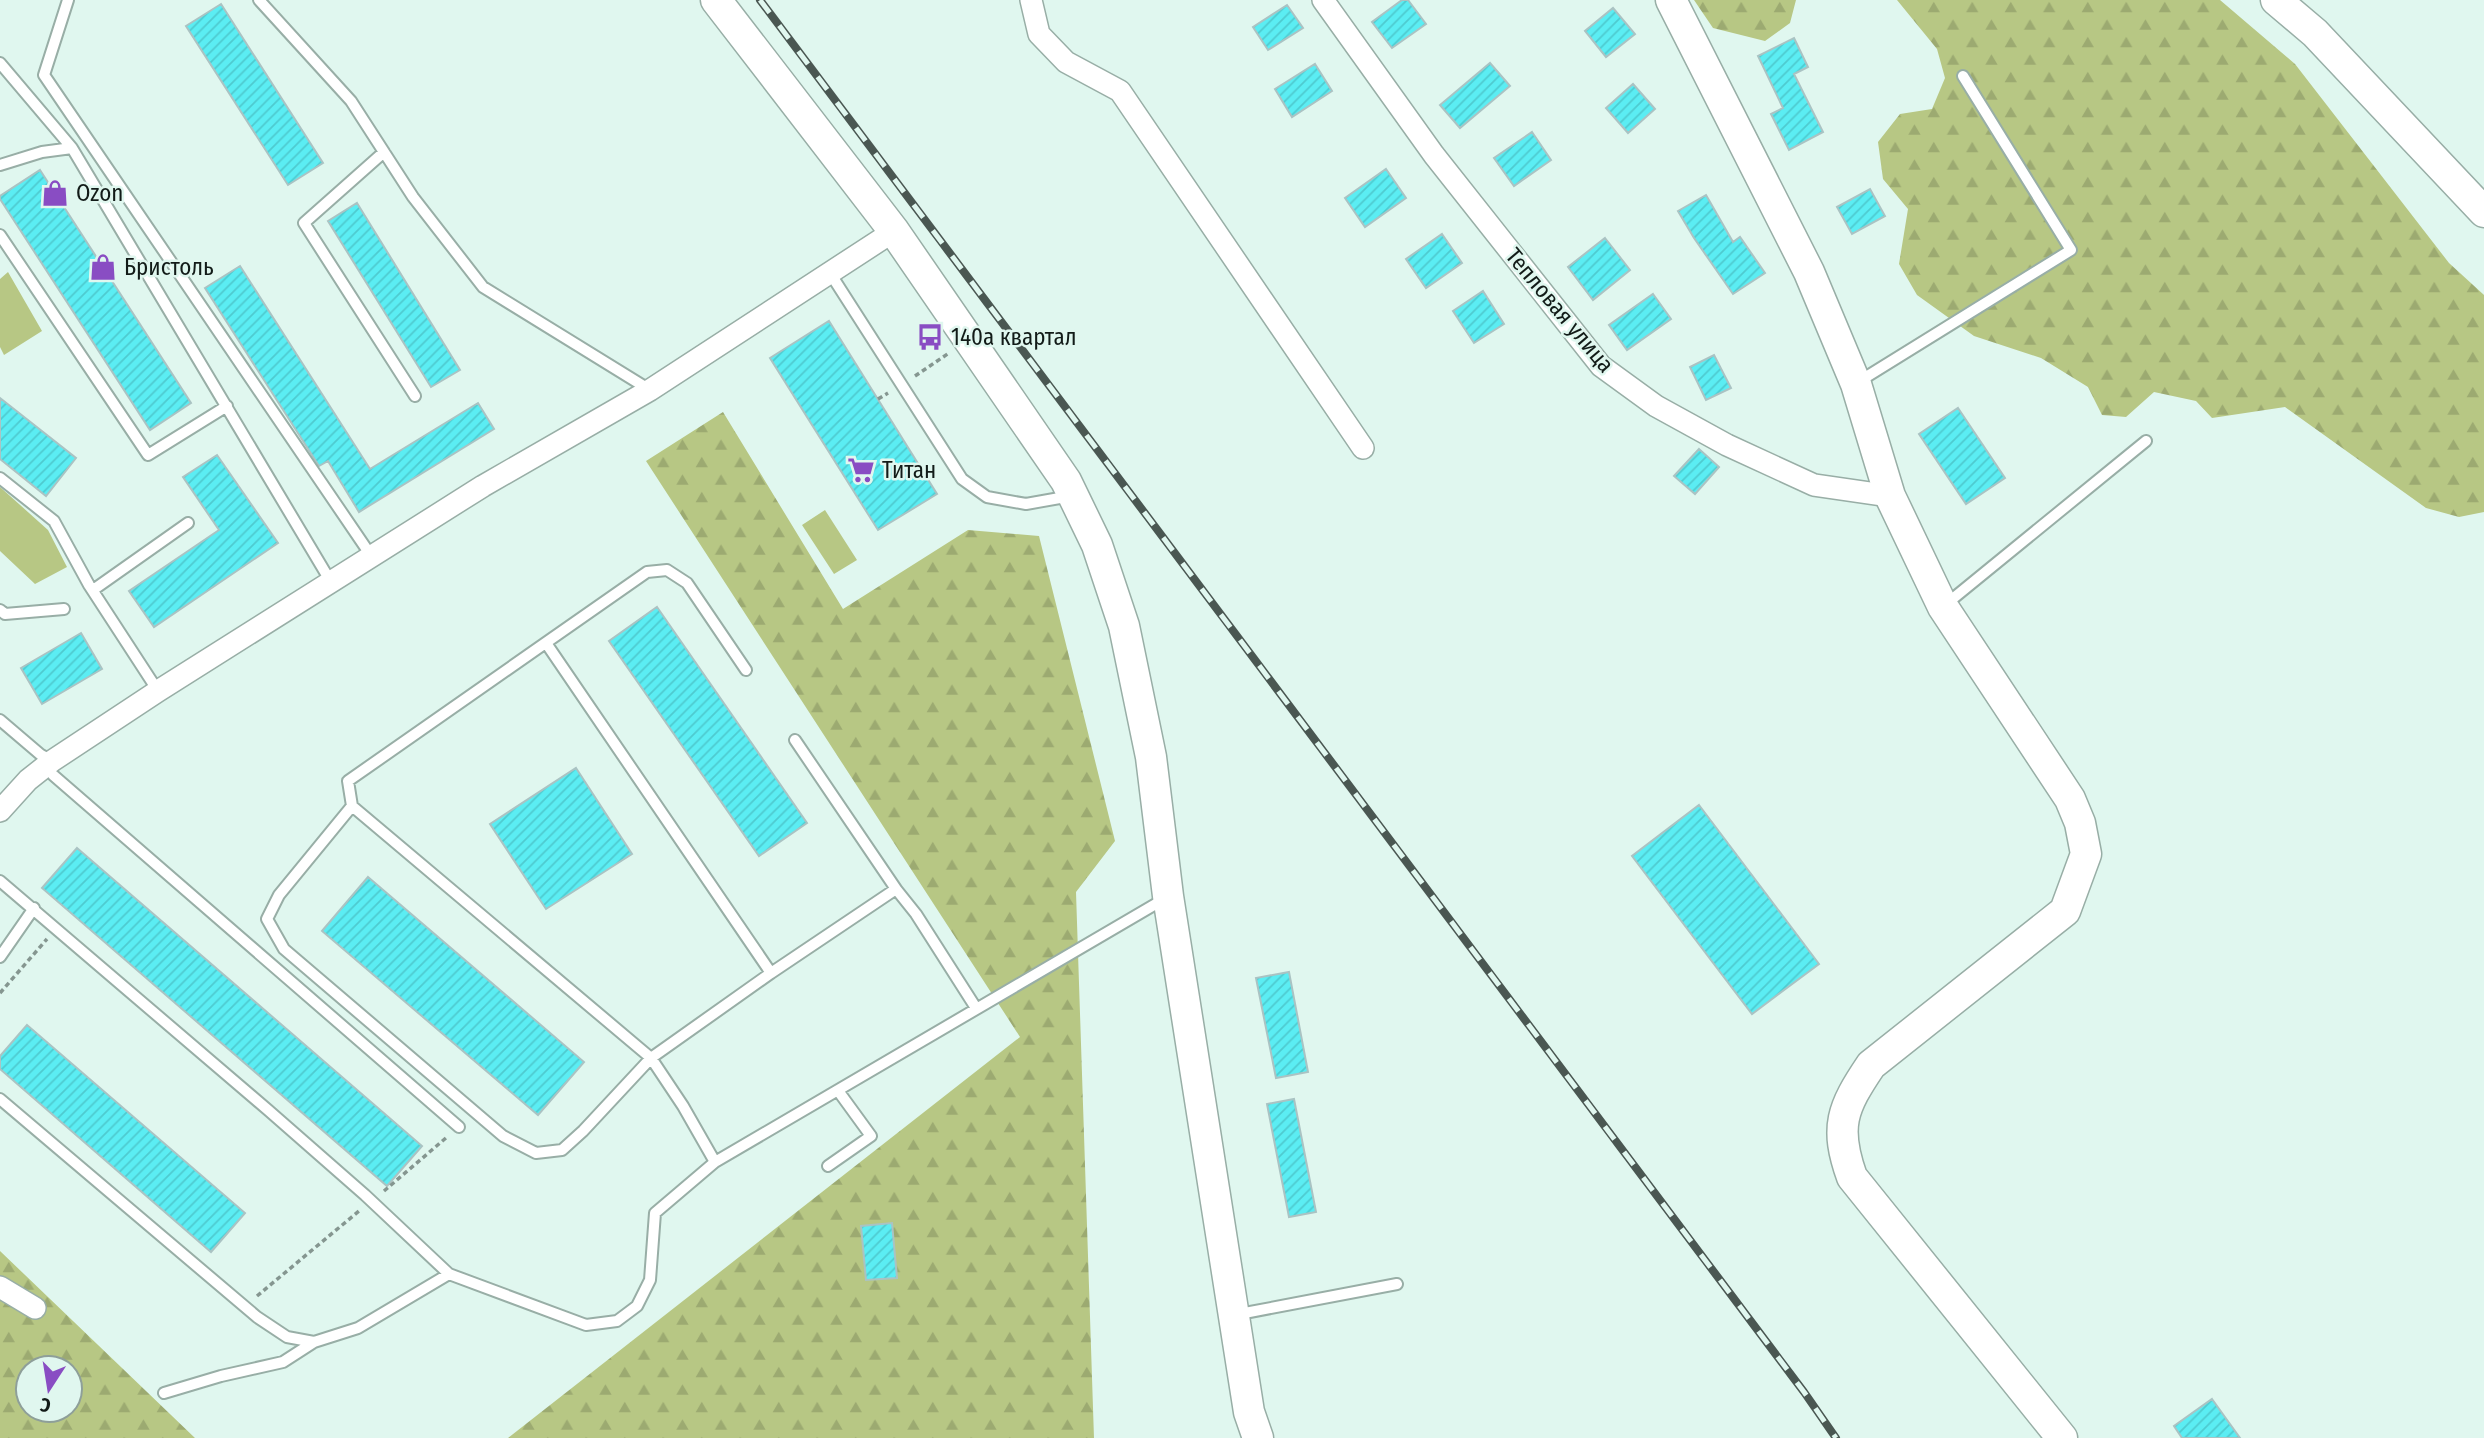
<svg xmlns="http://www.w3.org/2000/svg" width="2484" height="1438" font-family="'Fira Sans Condensed',sans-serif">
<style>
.forest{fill:url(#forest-firs);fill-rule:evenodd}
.green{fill:#b7c784}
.building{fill:url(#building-hatch);stroke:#aac3c3;stroke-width:2}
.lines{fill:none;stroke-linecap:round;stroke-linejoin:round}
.lane-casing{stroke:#98aea6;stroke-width:14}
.street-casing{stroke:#98aea6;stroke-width:24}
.secondary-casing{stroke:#98aea6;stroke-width:33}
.path{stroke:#859690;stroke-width:3.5;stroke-dasharray:5 3.5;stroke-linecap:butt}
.lane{stroke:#fff;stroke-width:10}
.street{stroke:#fff;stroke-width:21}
.secondary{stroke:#fff;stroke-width:30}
.rail-casing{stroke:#4a5752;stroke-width:8}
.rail{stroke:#e0f7ef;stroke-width:5;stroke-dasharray:16;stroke-linecap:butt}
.labels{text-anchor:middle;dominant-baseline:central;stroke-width:5;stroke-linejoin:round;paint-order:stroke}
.poi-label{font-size:23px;fill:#121b18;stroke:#e0f7ef;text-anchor:start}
.street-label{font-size:23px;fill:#121b18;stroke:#e0f7ef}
</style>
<defs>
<pattern id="forest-firs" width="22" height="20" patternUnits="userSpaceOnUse" patternTransform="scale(1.75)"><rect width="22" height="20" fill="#b7c784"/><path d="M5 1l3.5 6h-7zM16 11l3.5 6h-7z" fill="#9caa71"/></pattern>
<pattern id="building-hatch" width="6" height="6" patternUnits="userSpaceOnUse" patternTransform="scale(1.75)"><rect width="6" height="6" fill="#5bedf3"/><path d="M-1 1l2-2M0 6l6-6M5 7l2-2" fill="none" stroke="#4ecbd0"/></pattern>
</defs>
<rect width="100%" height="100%" fill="#e0f7ef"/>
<path class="forest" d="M 1694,0 L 1796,0 L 1790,23 L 1765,41 L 1713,28 Z
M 1897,0 L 2220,0 L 2295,64 L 2449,263 L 2484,295 L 2484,512 L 2459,517 L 2426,508 L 2285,407 L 2212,418 L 2196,401 L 2154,392 L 2126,417 L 2102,415 L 2088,387 L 2041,358 L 1974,336 L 1917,295 L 1899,264 L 1908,209 L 1883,179 L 1878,142 L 1900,114 L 1932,109 L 1945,78 L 1937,49 Z
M 723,412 L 843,609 L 968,530 L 1039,536 L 1115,841 L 1076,892 L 1094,1438 L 508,1438 L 1020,1037 L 646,461 Z
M 0,1251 L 195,1438 L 0,1438 ZM 28,1368 L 70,1368 L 70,1410 L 28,1410 Z"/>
<path class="green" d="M 8,272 L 42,331 L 4,355 L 0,347 L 0,279 Z
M 0,487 L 48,530 L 67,567 L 35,584 L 0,551 Z
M 825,510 L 857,560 L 834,574 L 802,525 Z"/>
<path class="building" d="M 1402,0 L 1408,0 L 1426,24 L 1392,48 L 1372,22 Z
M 221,4 L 323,163 L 288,185 L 186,26 Z
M 1287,5 L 1303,28 L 1268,50 L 1253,27 Z
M 1613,8 L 1635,34 L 1606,57 L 1585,31 Z
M 1794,38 L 1808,67 L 1794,74 L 1823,132 L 1789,150 L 1771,114 L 1783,108 L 1758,56 Z
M 1490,63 L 1510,86 L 1460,128 L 1440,105 Z
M 1315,64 L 1332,91 L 1292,117 L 1275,89 Z
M 1633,84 L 1655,109 L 1628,133 L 1606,108 Z
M 1532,132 L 1551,160 L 1514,186 L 1494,158 Z
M 1386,169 L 1406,198 L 1365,227 L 1345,198 Z
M 40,170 L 191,403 L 150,430 L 0,199 L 0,196 Z
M 1870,189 L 1885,216 L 1852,234 L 1837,207 Z
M 1706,195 L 1733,242 L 1740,237 L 1765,273 L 1733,294 L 1694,238 L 1678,211 Z
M 357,203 L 460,370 L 431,387 L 328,221 Z
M 1442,234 L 1462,263 L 1426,288 L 1406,259 Z
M 1605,238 L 1630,270 L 1593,300 L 1568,267 Z
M 240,266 L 370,469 L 478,403 L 494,429 L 359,512 L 328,461 L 319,466 L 205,288 Z
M 1483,291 L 1504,324 L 1474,343 L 1453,311 Z
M 1653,294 L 1671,319 L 1627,350 L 1609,325 Z
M 829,321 L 937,494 L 878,530 L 770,358 Z
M 1714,355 L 1731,388 L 1706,400 L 1690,367 Z
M 0,398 L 76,458 L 46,496 L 0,459 Z
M 1958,408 L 2005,478 L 1966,504 L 1919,434 Z
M 1699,449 L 1719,467 L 1695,494 L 1674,476 Z
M 217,455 L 278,543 L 154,627 L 129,591 L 219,530 L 183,477 Z
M 657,607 L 807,823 L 759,856 L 609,641 Z
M 81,633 L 102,669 L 42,704 L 21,668 Z
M 576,768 L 632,854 L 546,909 L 490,824 Z
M 1699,805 L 1819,964 L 1752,1014 L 1632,856 Z
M 77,848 L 422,1146 L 387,1186 L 42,888 Z
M 368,877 L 584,1062 L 538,1115 L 322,931 Z
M 1289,972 L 1308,1072 L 1276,1078 L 1256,978 Z
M 27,1025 L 245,1213 L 211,1252 L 0,1069 L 0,1056 Z
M 1294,1099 L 1316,1212 L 1289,1217 L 1267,1104 Z
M 892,1223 L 897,1278 L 866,1280 L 861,1226 Z
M 2212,1399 L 2240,1438 L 2182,1438 L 2174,1426 Z"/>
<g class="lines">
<defs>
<path id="lane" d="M 68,0 L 44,75 L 372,557
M 259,0 L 351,101 L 413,197 L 483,287 L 650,390
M 0,63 L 72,148
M 384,152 L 304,223 L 415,396
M 0,165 L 42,152 L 72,148 L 331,582
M 0,235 L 148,455 L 227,406
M 830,273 L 962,479 L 987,497 L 1026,504 L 1071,496
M 1858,382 L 2071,250 L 1963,76
M 0,478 L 54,521 L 89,585 L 158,691
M 93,590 L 188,523
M 1945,605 L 2146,441
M 0,610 L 5,614 L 64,609
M 546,643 L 771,973
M 0,720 L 41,755 L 52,761
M 795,740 L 896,889 L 916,914 L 976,1008
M 53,775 L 459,1127
M 352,806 L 279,895 L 267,919 L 284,949 L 503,1136 L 536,1153 L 562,1150 L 583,1131 L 651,1058 L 771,973 L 896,889
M 0,881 L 268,1110 L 365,1195 L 449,1274 L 586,1325 L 617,1321 L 637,1306 L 650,1280 L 655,1213 L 715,1162 L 1166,898
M 0,957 L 34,908
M 0,1099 L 257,1317 L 287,1337 L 314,1342 L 358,1328 L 449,1274
M 715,1162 L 683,1106 L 651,1058 L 352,806 L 348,781 L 647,572 L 667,570 L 687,583 L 746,670
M 828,1166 L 871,1136 L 839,1092
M 1234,1315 L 1397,1284
M 164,1393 L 221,1376 L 283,1362 L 314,1342"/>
<path id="street" d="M 1031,0 L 1039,34 L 1066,62 L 1120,91 L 1363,448
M 1323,0 L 1434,155 L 1601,366 L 1656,406 L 1727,445 L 1814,485 L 1890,496
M 0,811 L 28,780 L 52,761 L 158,691 L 483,486 L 650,390 L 894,231
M 0,1287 L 35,1308"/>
<path id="secondary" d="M 716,0 L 894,231 L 1066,481 L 1097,545 L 1124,626 L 1151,757 L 1168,896 L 1249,1412 L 1258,1438
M 1671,0 L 1809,272 L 1856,384 L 1890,496 L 1943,607 L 2070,799 L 2080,823 L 2086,854 L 2065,911 L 1871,1065 C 1842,1108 1834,1127 1852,1177 L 2062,1438
M 2276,0 L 2315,33 L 2484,212"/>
</defs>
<use href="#lane" class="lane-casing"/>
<use href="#street" class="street-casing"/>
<use href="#secondary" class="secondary-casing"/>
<path class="path" d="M 915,376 L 949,353
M 878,399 L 888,393
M 0,993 L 47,939
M 384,1191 L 447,1137
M 257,1296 L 359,1211"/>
<use href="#lane" class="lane"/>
<use href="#street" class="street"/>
<use href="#secondary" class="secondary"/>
<defs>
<path id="rail" d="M 760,0 L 1804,1392 L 1836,1438"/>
</defs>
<use href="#rail" class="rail-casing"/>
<use href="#rail" class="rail"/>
</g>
<defs>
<symbol id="shop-bare" viewBox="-9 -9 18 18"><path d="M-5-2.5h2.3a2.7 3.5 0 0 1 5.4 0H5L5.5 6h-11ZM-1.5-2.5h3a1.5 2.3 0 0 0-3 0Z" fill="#894dc3" stroke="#e0f7ef" stroke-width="2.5" paint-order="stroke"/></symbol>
<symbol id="bus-bare" viewBox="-9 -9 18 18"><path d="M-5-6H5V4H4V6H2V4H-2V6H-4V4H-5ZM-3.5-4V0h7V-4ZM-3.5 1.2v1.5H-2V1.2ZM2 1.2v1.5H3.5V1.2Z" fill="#894dc3" stroke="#e0f7ef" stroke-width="2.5" paint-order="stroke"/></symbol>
<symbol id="supermarket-bare" viewBox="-9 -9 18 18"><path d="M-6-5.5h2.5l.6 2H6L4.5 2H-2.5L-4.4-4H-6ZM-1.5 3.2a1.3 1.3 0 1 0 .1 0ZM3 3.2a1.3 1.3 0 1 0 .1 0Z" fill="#894dc3" stroke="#e0f7ef" stroke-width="2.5" paint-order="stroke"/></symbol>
</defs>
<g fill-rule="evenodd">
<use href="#shop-bare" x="36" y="174" width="38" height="38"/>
<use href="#shop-bare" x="84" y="248" width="38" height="38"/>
<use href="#bus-bare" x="911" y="318" width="38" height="38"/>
<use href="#supermarket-bare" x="842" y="451" width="38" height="38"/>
</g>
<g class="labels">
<g class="poi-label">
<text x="76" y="193">Ozon</text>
<text x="124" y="267">Бристоль</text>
<text x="951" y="337">140а квартал</text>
<text x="882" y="470">Титан</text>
</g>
<g class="street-label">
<text transform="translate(1560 310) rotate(50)">Тепловая улица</text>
</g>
</g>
<g transform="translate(49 1389) rotate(192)"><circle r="33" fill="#e0f7ef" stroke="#8e9f99" stroke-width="2"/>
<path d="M0-5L12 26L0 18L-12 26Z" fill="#894dc3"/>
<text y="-10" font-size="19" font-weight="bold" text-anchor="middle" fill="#121b18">С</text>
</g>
</svg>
